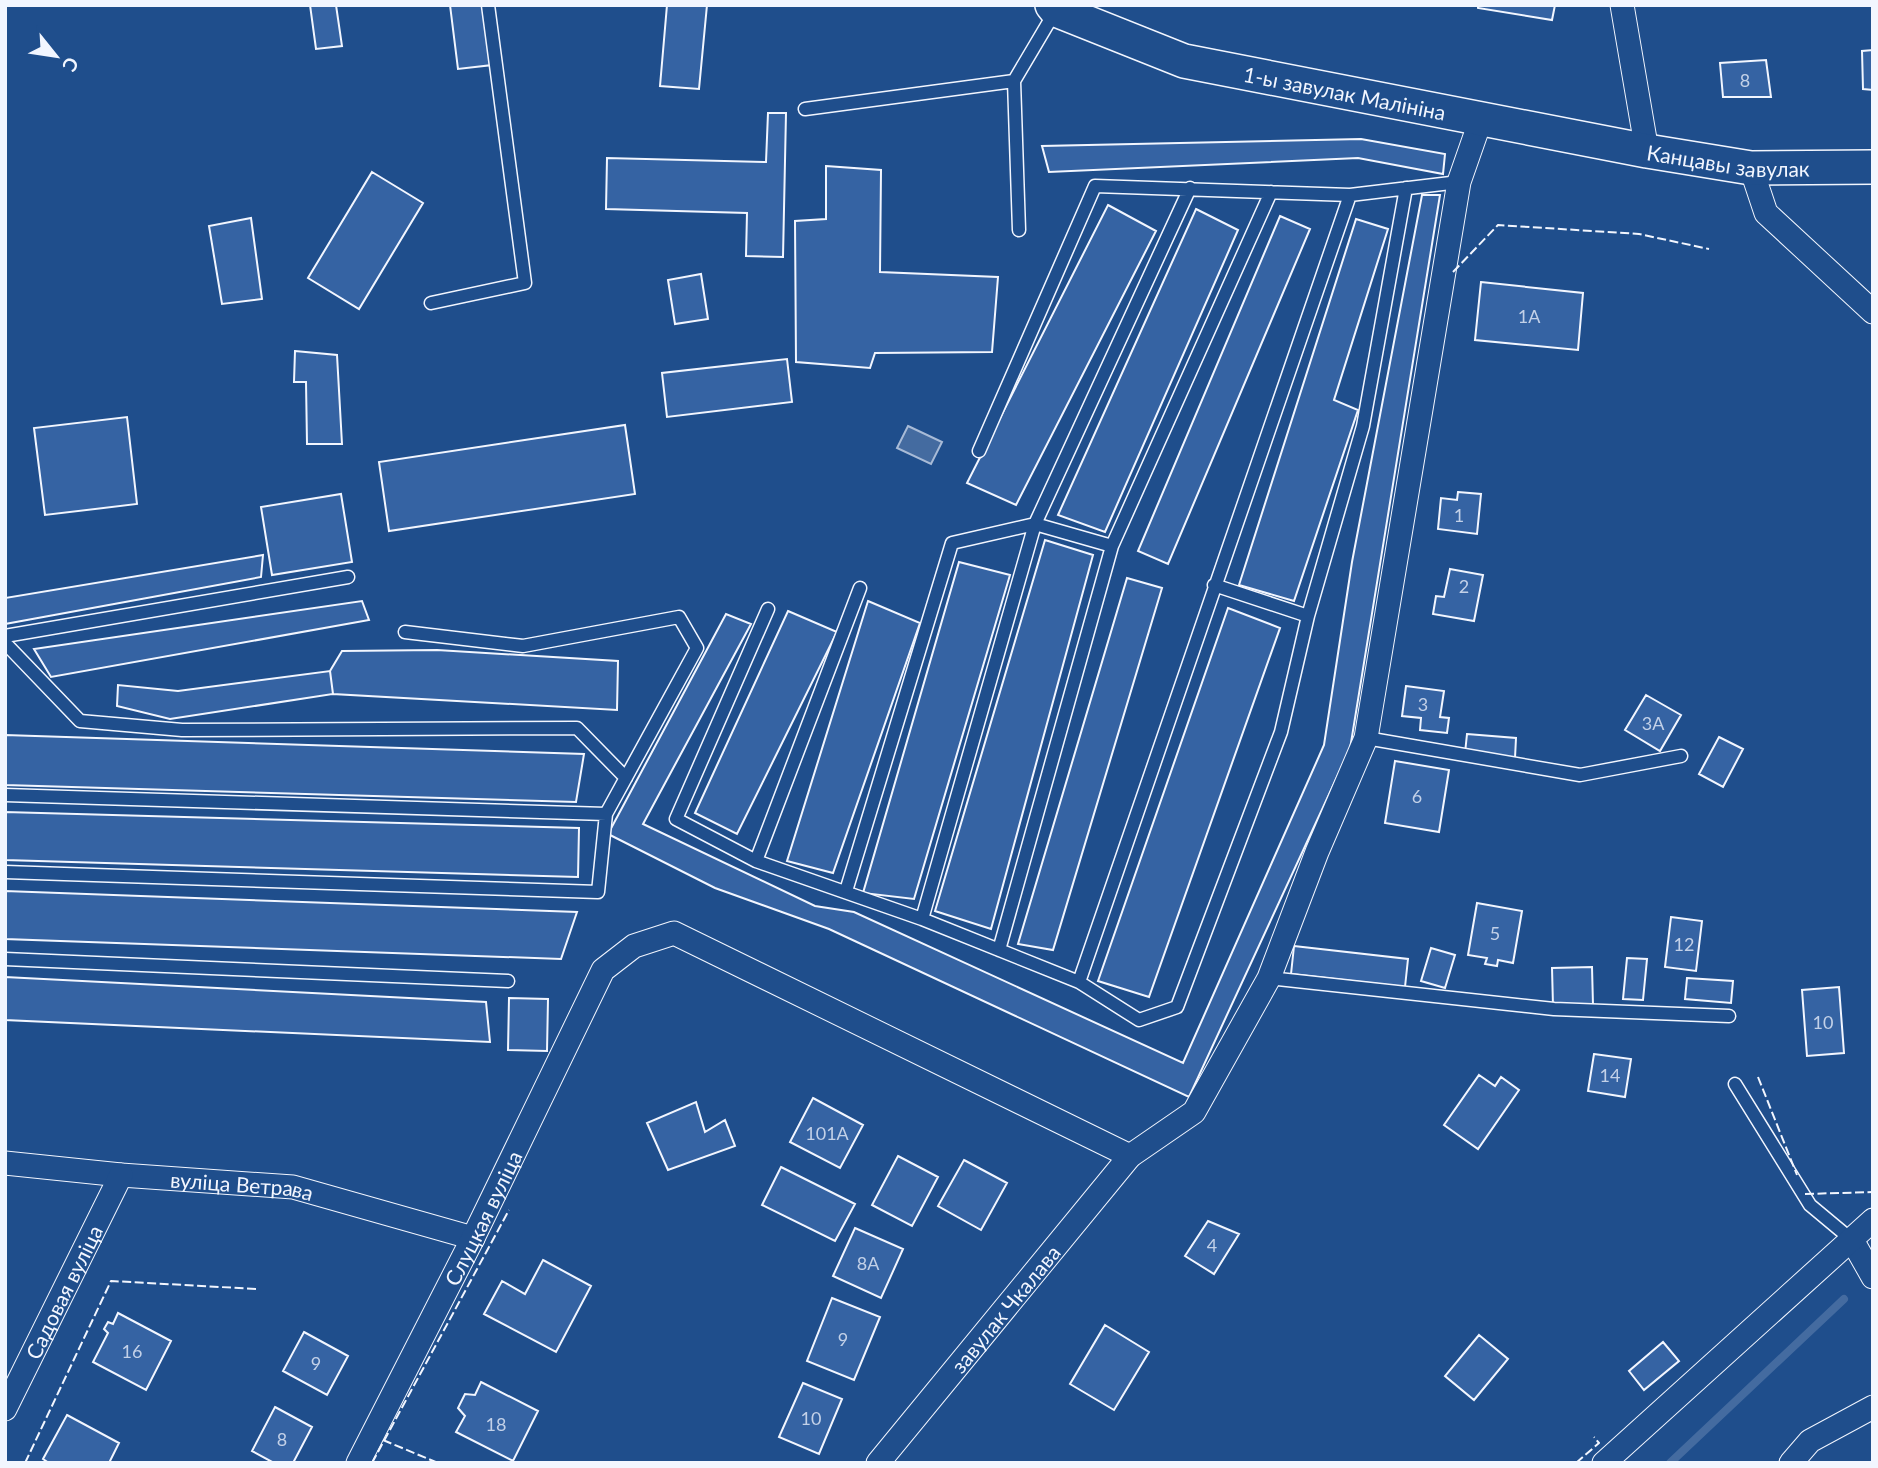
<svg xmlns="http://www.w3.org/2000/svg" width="1878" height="1468" font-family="Lato,sans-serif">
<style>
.water{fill:#446ba0;stroke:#a8bbd7;stroke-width:2}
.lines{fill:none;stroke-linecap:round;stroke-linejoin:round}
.stream{stroke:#446ba0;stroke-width:8}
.building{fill:#3563a3;stroke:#f2f6ff;stroke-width:2}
.lane-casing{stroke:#f2f6ff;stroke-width:15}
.street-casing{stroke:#f2f6ff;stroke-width:25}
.secondary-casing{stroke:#f2f6ff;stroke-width:36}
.lane{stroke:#1f4e8c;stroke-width:12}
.street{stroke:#1f4e8c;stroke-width:23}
.secondary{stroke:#1f4e8c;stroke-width:33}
.fence{stroke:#f2f6ff;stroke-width:2;stroke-dasharray:9 3.5;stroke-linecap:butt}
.labels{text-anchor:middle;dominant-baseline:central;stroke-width:5;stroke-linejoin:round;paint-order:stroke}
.number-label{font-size:18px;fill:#c3d1e8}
.street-label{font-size:21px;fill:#f2f6ff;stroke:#1f4e8c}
</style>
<rect width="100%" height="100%" fill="#1f4e8c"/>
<path class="water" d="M 908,426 L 942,442 L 931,464 L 897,448 Z"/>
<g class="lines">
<path class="stream" d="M 1670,1463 L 1844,1299"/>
</g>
<path class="building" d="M 310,5 L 336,5 L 342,46 L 316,49 Z
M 450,5 L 485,5 L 492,65 L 458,69 Z
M 667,5 L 707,5 L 699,89 L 660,86 Z
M 1478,5 L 1555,5 L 1552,20 L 1478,8 Z
M 1873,50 L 1873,90 L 1863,89 L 1862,51 Z
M 1766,60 L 1771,97 L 1723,97 L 1720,63 Z
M 768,113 L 786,113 L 783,257 L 746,256 L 747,213 L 606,209 L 607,158 L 766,162 Z
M 1361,139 L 1445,154 L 1443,174 L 1358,158 L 1049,172 L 1042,146 Z
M 826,166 L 881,170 L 880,272 L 998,277 L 992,352 L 875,353 L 870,368 L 796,362 L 795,221 L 826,219 Z
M 372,172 L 423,203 L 359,309 L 308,278 Z
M 1422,195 L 1440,195 L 1350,749 L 1189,1097 L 829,929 L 715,888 L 608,834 L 726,614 L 751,624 L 643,824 L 815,906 L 854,912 L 1183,1063 L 1324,745 L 1352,562 Z
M 1108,205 L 1156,231 L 1016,505 L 967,483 Z
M 1196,209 L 1238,230 L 1105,532 L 1058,515 Z
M 1280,216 L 1310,229 L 1168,564 L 1138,551 Z
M 251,218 L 262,299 L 222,304 L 209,226 Z
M 1356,219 L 1388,229 L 1334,400 L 1358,410 L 1294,601 L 1239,585 Z
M 701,274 L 708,319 L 675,324 L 668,280 Z
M 1481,282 L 1583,293 L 1578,350 L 1475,340 Z
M 295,351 L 337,355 L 342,444 L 307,444 L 306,382 L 294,382 Z
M 787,359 L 792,402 L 667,417 L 662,373 Z
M 127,417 L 137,504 L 45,515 L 34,428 Z
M 625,425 L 635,494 L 389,531 L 379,462 Z
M 1458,492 L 1481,494 L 1477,534 L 1438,529 L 1441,498 L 1457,500 Z
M 341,494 L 352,562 L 272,575 L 261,507 Z
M 1045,540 L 1093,555 L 991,929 L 935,911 Z
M 263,555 L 261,577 L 5,624 L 5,598 Z
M 959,562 L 1010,575 L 914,899 L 863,893 Z
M 1450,569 L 1483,575 L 1474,621 L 1433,614 L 1436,596 L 1444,597 Z
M 1127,578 L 1162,588 L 1053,950 L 1018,944 Z
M 362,601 L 369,620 L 51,677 L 34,649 Z
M 868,601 L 920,623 L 833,873 L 787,861 Z
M 1228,608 L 1280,628 L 1149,997 L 1098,981 Z
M 788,611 L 837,632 L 737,834 L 695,813 Z
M 437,650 L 618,661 L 617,710 L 333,694 L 330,671 L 342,651 Z
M 330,671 L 333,694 L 170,719 L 117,706 L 118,685 L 178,691 Z
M 1406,686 L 1444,691 L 1440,717 L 1449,718 L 1447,733 L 1420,730 L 1421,718 L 1402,716 Z
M 1646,695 L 1681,715 L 1660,751 L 1625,730 Z
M 1467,734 L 1516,738 L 1515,758 L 1465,753 Z
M 5,735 L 584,754 L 576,802 L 5,785 Z
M 1719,737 L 1743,749 L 1723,787 L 1699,774 Z
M 1395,761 L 1449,770 L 1439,832 L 1385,823 Z
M 5,812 L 579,828 L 578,877 L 5,860 Z
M 5,891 L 577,912 L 561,959 L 5,939 Z
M 1477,903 L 1522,911 L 1513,963 L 1498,960 L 1497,966 L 1485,964 L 1487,958 L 1468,955 Z
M 1671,917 L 1702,921 L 1696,971 L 1665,967 Z
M 1294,946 L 1408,959 L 1405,987 L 1291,974 Z
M 1431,948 L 1455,955 L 1445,988 L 1421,981 Z
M 1627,958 L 1647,959 L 1643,1000 L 1623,999 Z
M 1592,967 L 1593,1005 L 1553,1006 L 1552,968 Z
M 5,977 L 486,1002 L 490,1042 L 5,1020 Z
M 1687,978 L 1733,981 L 1731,1003 L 1685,999 Z
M 1839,987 L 1844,1053 L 1807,1056 L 1802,990 Z
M 509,998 L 548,999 L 547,1051 L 508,1050 Z
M 1594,1054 L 1631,1059 L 1625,1097 L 1588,1091 Z
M 1479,1075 L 1495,1086 L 1501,1077 L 1519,1090 L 1478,1149 L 1444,1125 Z
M 813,1098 L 863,1125 L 840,1168 L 790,1142 Z
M 696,1102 L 705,1132 L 725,1120 L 735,1146 L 668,1170 L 647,1123 Z
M 898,1156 L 938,1177 L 912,1226 L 872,1205 Z
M 964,1160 L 1007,1183 L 981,1230 L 938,1206 Z
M 781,1167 L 855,1204 L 835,1241 L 762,1205 Z
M 1208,1221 L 1239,1234 L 1214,1274 L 1185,1256 Z
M 855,1228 L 903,1249 L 881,1298 L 833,1276 Z
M 543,1260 L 591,1286 L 556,1352 L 484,1314 L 502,1281 L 525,1294 Z
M 832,1298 L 880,1317 L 854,1380 L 807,1361 Z
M 118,1313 L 171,1341 L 146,1390 L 93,1362 L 108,1333 L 104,1329 L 108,1322 L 113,1324 Z
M 1105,1325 L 1149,1352 L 1114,1410 L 1070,1384 Z
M 304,1332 L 348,1356 L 327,1395 L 283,1371 Z
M 1479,1335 L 1508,1359 L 1474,1400 L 1445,1376 Z
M 1663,1342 L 1679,1361 L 1644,1390 L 1629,1371 Z
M 481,1382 L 538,1411 L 513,1461 L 456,1432 L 465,1416 L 458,1408 L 465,1394 L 475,1395 Z
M 803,1383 L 842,1399 L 819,1454 L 779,1437 Z
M 275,1407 L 312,1427 L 293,1463 L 274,1463 L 252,1451 Z
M 67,1415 L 119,1443 L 109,1463 L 49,1463 L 43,1459 Z"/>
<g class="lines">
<defs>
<path id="lane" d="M 1014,81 L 1019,230
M 805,109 L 1014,81 L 1056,10
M 431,303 L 525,283 L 488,5
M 979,451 L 1095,186 L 1350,195 L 1459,182
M 1214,585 L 1308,616
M 768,609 L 676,819 L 756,861 L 922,919 L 1079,982 L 1139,1020 L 1177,1007 L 1281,732 L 1308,616 L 1363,426 L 1406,188
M 5,636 L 348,577
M 5,643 L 80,721 L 182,730 L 577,728 L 626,778
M 1366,738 L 1580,775 L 1681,756
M 5,795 L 606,814
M 756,861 L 860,588
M 5,872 L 598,892 L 606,814 L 697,648 L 679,617 L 523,646 L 405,632
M 846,891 L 952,543 L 1035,524 L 1112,546
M 922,919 L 1035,524 L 1190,188
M 999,950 L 1112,546 L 1271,192
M 5,959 L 508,981
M 1269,978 L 1554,1009 L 1729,1016
M 1079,982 L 1350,195
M 1735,1084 L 1810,1205 L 1852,1240"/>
<g id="street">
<path d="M 1622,5 L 1647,151"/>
<path d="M 1751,168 L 1766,213 L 1873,312"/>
<path id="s1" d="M 5,1163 L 121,1175 L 293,1187 L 473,1238"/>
<path d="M 1852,1240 L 1873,1277"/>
<path id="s2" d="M 5,1409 L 121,1175"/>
<path id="s3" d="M 358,1463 L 473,1238 L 603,970 L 634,946 L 674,933 L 1130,1156"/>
<path id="s4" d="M 878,1463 L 1130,1156 L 1194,1112 L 1269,978 L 1317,852 L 1366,738 L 1459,182 L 1481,119"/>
<path d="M 1604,1463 L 1873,1220"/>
<path d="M 1791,1463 L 1810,1441 L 1873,1407"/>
</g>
<g id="secondary">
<path id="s5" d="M 1052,5 L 1056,10 L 1184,61 L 1647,151 L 1751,168 L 1873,167"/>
</g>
</defs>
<use href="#lane" class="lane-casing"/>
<use href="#street" class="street-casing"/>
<use href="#secondary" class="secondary-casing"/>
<use href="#lane" class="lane"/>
<use href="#street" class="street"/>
<use href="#secondary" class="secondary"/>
<path class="fence" d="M 1453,272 L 1498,225 L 1639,234 L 1709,249
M 1758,1077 L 1797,1175
M 1805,1194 L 1873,1192
M 383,1440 L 438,1463
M 25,1463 L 111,1281 L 256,1289
M 372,1463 L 509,1210
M 1576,1463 L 1599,1443 L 1594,1437"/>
</g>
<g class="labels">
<g class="number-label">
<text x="1745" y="80">8</text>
<text x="1529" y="316">1А</text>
<text x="1459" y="515">1</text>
<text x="1464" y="586">2</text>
<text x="1423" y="704">3</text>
<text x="1653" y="723">3А</text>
<text x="1417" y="796">6</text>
<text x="1495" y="933">5</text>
<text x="1684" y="944">12</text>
<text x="1823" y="1022">10</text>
<text x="1610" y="1075">14</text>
<text x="827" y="1133">101А</text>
<text x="1212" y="1245">4</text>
<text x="868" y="1263">8А</text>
<text x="843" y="1339">9</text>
<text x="132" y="1351">16</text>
<text x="316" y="1363">9</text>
<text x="811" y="1418">10</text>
<text x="496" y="1424">18</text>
<text x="282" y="1439">8</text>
</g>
<g class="street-label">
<text stroke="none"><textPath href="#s5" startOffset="308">1-ы завулак Малініна</textPath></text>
<text stroke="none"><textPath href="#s5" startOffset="698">Канцавы завулак</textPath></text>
<text stroke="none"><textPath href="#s1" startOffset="238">вуліца Ветрава</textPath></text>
<text stroke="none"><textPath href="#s3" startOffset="275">Слуцкая вуліца</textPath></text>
<text stroke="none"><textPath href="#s2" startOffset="131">Садовая вуліца</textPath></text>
<text stroke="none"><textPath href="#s4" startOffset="200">завулак Чкалава</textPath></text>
</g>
</g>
<rect width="1878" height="1468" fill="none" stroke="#f2f6ff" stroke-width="14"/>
<g transform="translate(56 56) rotate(120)" stroke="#1f4e8c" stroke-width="5" paint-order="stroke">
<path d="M0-5L12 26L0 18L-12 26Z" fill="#f2f6ff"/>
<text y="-10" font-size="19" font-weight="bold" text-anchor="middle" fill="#f2f6ff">С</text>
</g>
</svg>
